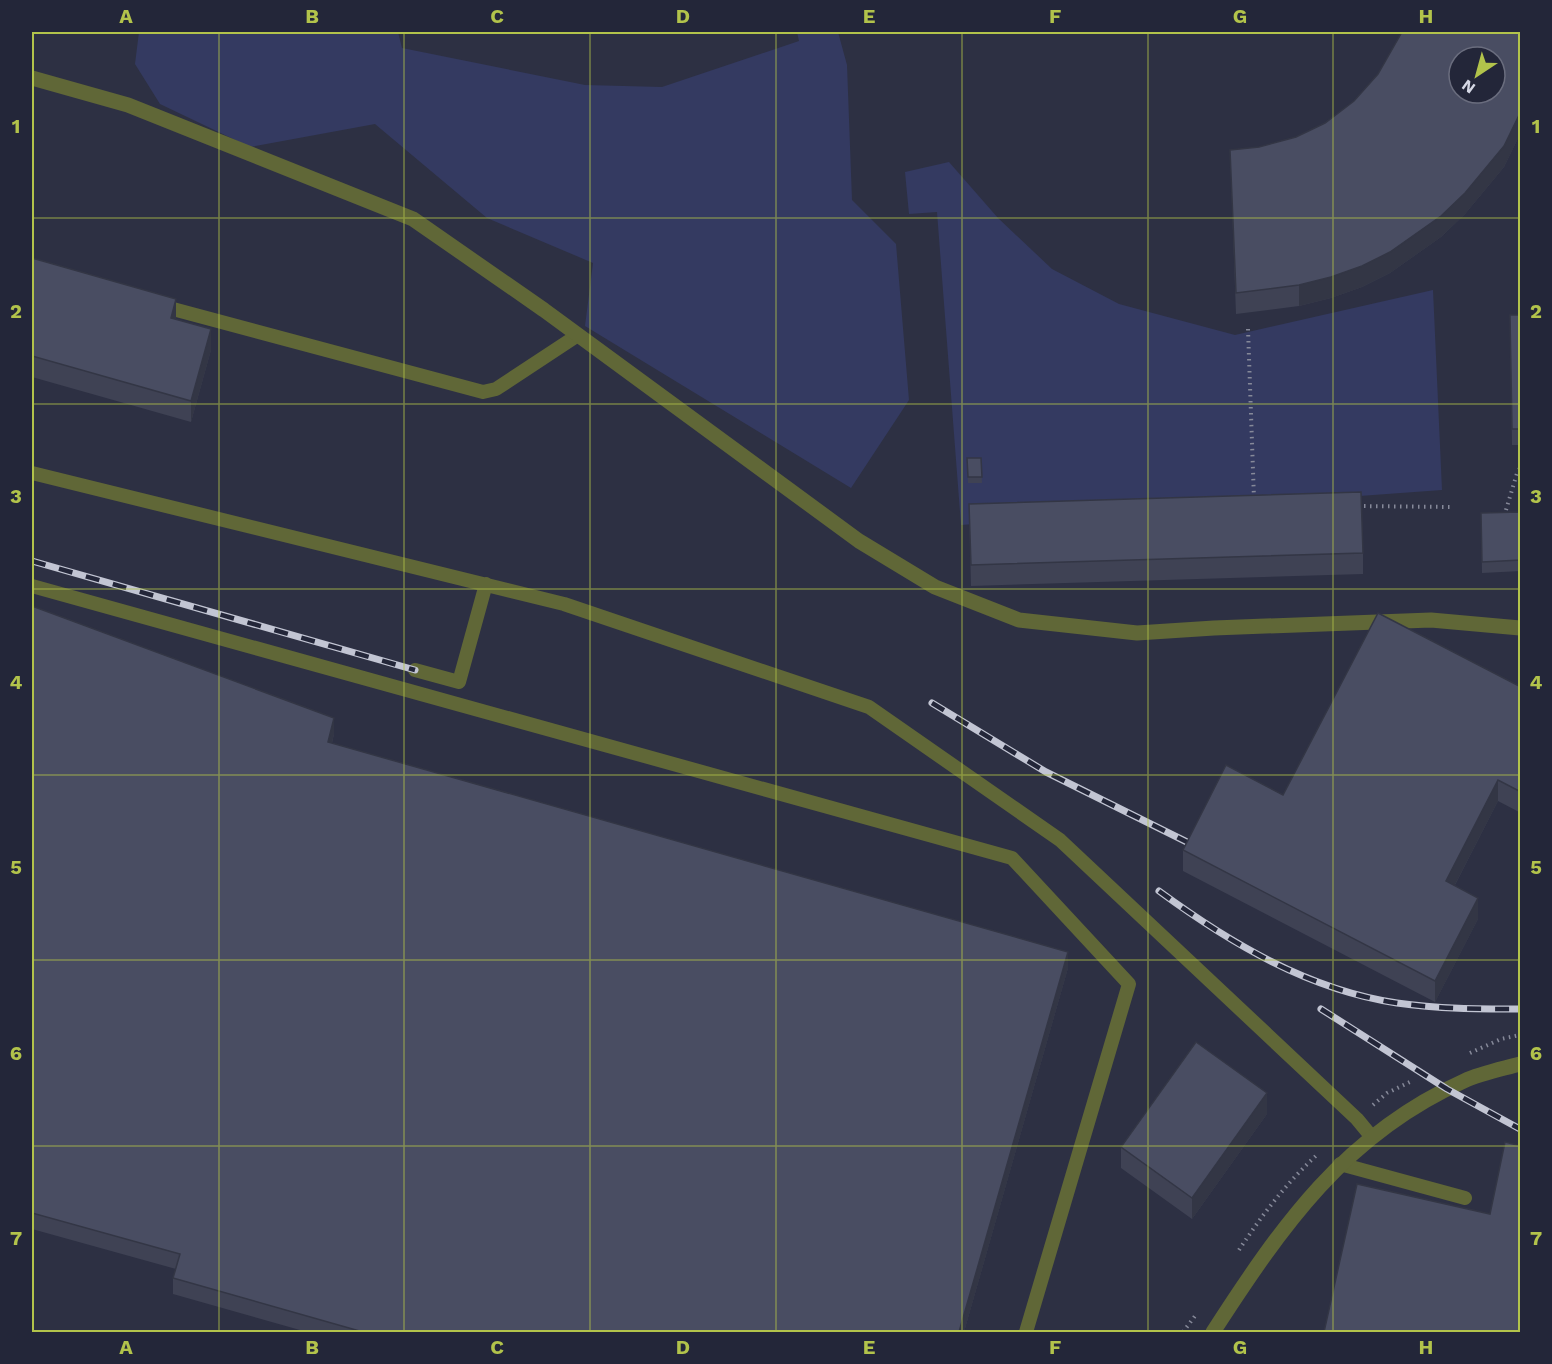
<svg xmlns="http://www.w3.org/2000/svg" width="1552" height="1364" font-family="'Work Sans',sans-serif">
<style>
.green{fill:#343a61}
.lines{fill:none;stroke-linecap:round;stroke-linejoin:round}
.path{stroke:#868999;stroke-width:4;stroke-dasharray:1.5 4.5;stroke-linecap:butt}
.service{stroke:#606737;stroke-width:14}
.minor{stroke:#606737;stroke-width:15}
.tertiary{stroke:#606737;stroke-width:15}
.rail-casing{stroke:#c2c5d3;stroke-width:7}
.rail{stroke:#232639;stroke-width:4.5;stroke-dasharray:14;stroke-linecap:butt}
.wall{fill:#3f4254}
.shaded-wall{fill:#333645}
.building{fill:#494d62;stroke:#333645;stroke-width:1.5;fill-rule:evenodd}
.grid{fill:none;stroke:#b2c34b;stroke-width:1.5;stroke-opacity:0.55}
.neatline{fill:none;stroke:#b2c34b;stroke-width:2}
.grid-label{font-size:20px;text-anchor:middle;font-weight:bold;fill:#b2c34b}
</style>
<rect width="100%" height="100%" fill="#2d3043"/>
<path class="green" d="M 139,32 L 398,32 L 402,48 L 585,85 L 662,87 L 799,41 L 797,32 L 838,32 L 847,65 L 852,200 L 896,244 L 909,400 L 851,488 L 585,326 L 593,263 L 487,218 L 375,124 L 250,147 L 160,104 L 135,64 Z
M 949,162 L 998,218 L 1052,269 L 1119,304 L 1235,335 L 1433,290 L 1442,490 L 961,525 L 937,212 L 909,214 L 905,172 Z"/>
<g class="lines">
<path class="path" d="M 1248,329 L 1254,499
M 1358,506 L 1450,507
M 1506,510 L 1518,470 L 1520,469
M 1470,1053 L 1501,1039 L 1520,1035
M 1373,1105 L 1387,1093 L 1412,1081
M 1239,1250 C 1262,1215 1287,1182 1318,1154
M 1183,1332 L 1195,1316"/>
<path class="service" d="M 158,305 L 483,392 L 496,389 L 578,335
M 32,473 L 564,604 L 869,707 L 1060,840 L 1357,1119 L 1371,1136
M 32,586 L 1012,858 L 1129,984 L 1026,1332
M 415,670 L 459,682 L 486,584
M 1340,1164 L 1465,1198"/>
<path class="minor" d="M 32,78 L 128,105 L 413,219 L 544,310 L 859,541 L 935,587 L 1019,620 L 1137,633 L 1214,628 L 1431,620 L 1520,628"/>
<path class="tertiary" d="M 1213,1332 C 1281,1227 1345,1134 1464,1081 C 1481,1073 1502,1069 1520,1064"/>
<defs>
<path id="rail" d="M 32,561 L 415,670
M 932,703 L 1046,772 L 1195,846
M 1159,891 C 1230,943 1309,990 1397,1003 C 1438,1009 1479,1009 1520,1009
M 1321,1009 L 1447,1089 L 1520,1129"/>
</defs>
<use href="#rail" class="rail-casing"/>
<use href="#rail" class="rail"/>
</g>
<path class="wall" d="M 1521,32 L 1521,132 L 1504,167 L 1465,214 L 1441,237 L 1390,273 L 1362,287 L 1331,298 L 1299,306 L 1236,314 L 1230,150 L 1259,147 L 1296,137 Z
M 32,258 L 176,320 L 211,350 L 191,422 L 32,377 Z
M 1510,315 L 1521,315 L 1521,445 L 1512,445 Z
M 967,458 L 981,458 L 982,483 L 968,483 Z
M 969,504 L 1363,553 L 1363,574 L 971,586 Z
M 1481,513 L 1521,538 L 1521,571 L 1482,573 Z
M 32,606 L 334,734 L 332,743 L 1068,968 L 964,1332 L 307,1332 L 173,1294 L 173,1278 L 176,1269 L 32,1229 Z
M 1521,687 L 1521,813 L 1498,801 L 1455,885 L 1478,919 L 1435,1002 L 1183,871 L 1183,850 L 1283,795 Z
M 1267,1114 L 1192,1219 L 1121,1168 L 1121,1147 Z"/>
<path class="shaded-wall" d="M 1521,111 L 1521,132 L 1504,167 L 1465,214 L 1441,237 L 1390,273 L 1362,287 L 1331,298 L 1299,306 L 1299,285 Z
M 176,299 L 176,320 L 171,318 Z
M 211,329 L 211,350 L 191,422 L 191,401 Z
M 334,718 L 334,734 L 328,758 L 328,742 Z
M 1498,780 L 1498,801 L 1446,902 L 1446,881 Z
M 1478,898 L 1478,919 L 1435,1002 L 1435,981 Z
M 1068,952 L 1068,968 L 964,1332 L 959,1332 Z
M 1267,1093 L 1267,1114 L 1192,1219 L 1192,1198 Z"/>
<path class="building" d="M 1402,32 L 1521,32 L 1521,111 L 1504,146 L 1465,193 L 1441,216 L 1390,252 L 1362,266 L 1331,277 L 1299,285 L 1236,293 L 1230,150 L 1259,147 L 1296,137 L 1325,123 L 1354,101 L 1378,74 ZM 1459,57 L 1495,57 L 1495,93 L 1459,93 Z
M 32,258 L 176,299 L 171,318 L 211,329 L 191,401 L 32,356 Z
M 1510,315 L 1521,315 L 1521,429 L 1512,429 Z
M 967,458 L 981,458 L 982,477 L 968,477 Z
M 1361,492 L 1363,553 L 971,565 L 969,504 Z
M 1520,512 L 1521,560 L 1482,562 L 1481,513 Z
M 32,606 L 334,718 L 328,742 L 1068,952 L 959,1332 L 363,1332 L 173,1278 L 180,1254 L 32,1213 Z
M 1378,613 L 1521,687 L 1521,792 L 1498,780 L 1446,881 L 1478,898 L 1435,981 L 1183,850 L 1226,765 L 1283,795 Z
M 1196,1042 L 1267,1093 L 1192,1198 L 1121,1147 Z
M 1505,1142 L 1521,1146 L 1521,1332 L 1324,1332 L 1357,1184 L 1490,1214 Z"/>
<path class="grid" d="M 219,32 L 219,1332M 404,32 L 404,1332M 590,32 L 590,1332M 776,32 L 776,1332M 962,32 L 962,1332M 1148,32 L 1148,1332M 1333,32 L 1333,1332M 32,218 L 1520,218M 32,404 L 1520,404M 32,589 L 1520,589M 32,775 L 1520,775M 32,960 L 1520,960M 32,1146 L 1520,1146"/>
<rect width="1552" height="1364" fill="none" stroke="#232639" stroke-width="66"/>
<g transform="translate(1477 75) rotate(216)"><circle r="28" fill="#232639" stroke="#6a6d7e" stroke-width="1.5"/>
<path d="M0-4.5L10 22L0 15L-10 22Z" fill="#b2c34b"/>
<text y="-9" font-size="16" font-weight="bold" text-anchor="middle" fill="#d5d8e5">N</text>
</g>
<rect x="33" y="33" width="1486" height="1298" class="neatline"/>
<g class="grid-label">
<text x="126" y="23">A</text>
<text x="312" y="23">B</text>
<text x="497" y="23">C</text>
<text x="683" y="23">D</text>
<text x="869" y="23">E</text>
<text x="1055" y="23">F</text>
<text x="1240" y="23">G</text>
<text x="1426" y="23">H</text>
<text x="16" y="133">1</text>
<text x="1536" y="133">1</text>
<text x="16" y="318">2</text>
<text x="1536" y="318">2</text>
<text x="16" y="503">3</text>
<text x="1536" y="503">3</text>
<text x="16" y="689">4</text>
<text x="1536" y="689">4</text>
<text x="16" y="874">5</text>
<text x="1536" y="874">5</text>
<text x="16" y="1060">6</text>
<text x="1536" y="1060">6</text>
<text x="16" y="1245">7</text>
<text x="1536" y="1245">7</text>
<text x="126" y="1354">A</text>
<text x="312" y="1354">B</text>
<text x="497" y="1354">C</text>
<text x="683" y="1354">D</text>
<text x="869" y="1354">E</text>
<text x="1055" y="1354">F</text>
<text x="1240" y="1354">G</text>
<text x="1426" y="1354">H</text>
</g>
</svg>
